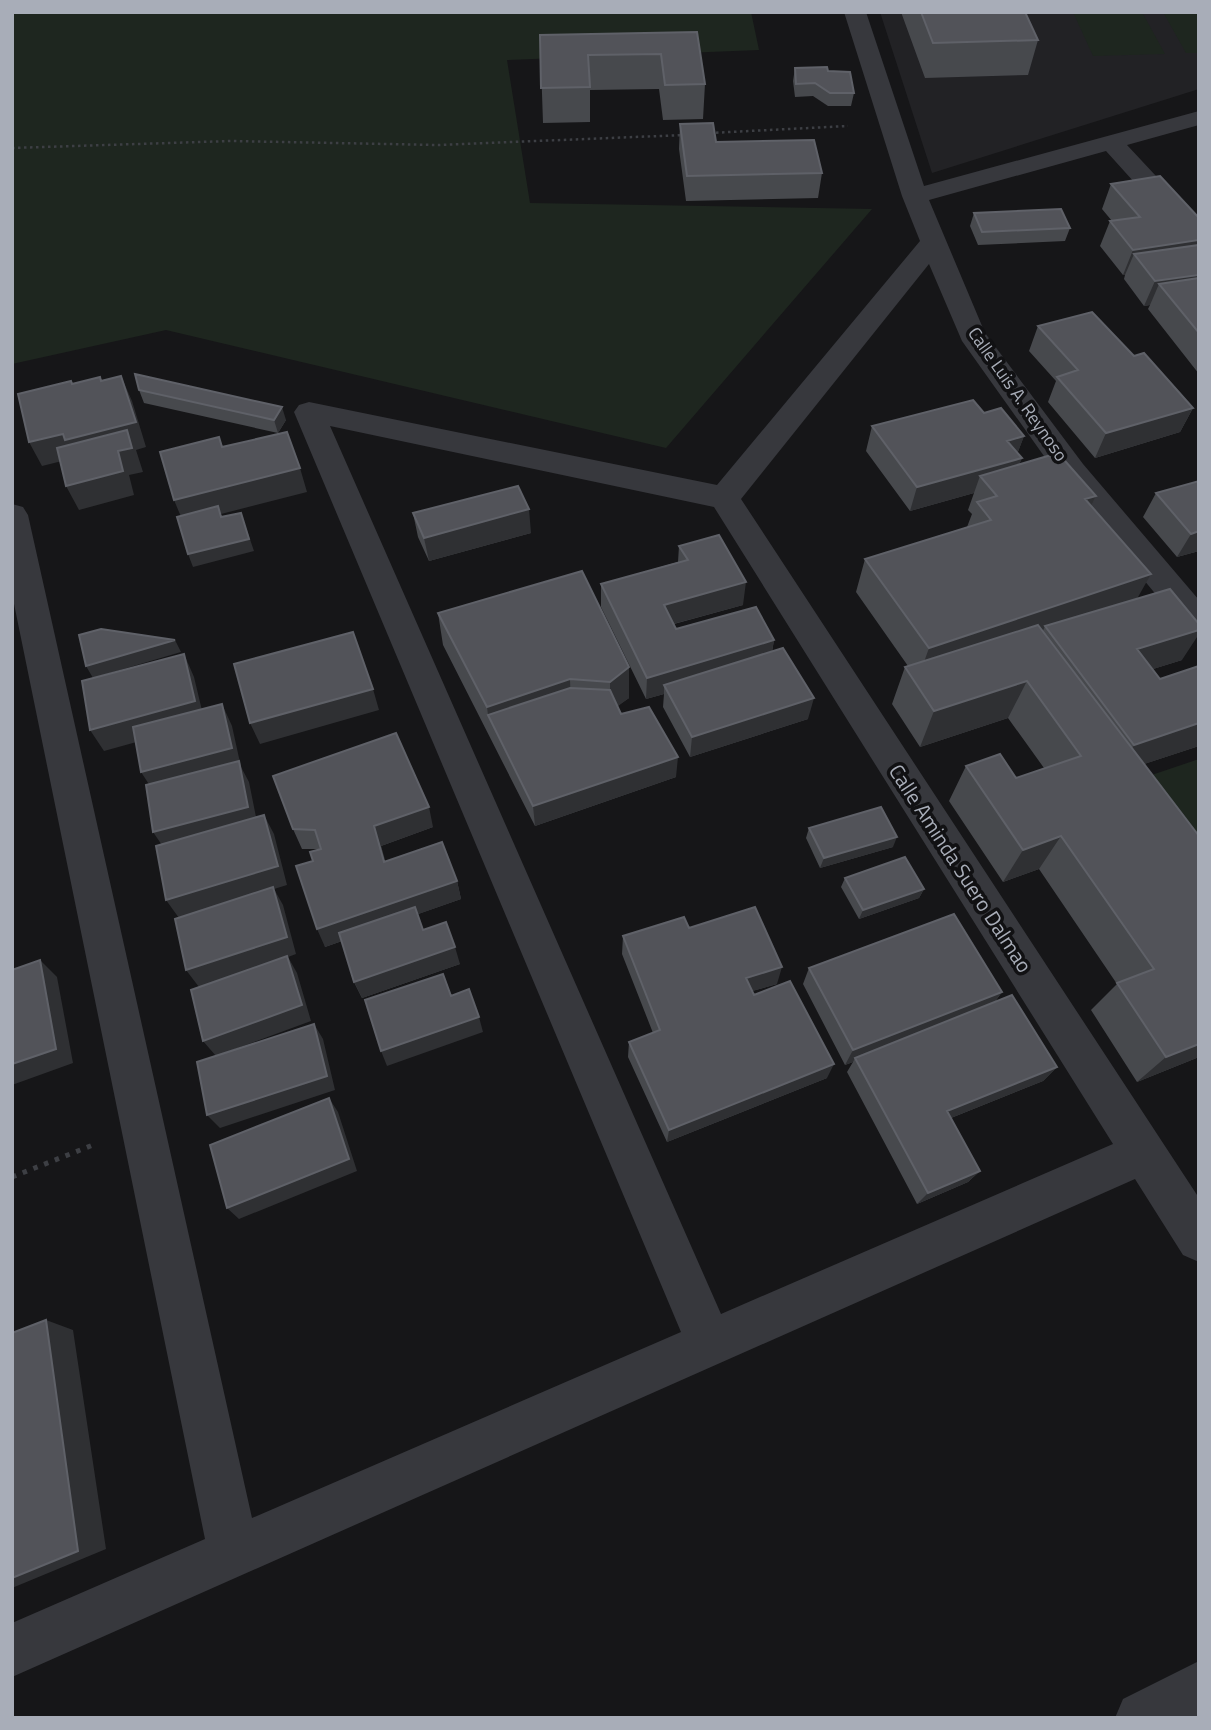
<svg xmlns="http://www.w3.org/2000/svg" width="1211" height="1730" font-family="'Titillium Web',sans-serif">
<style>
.built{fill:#222225}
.green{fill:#1e261f}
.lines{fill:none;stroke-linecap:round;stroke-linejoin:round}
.path-far1{stroke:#3d3f44;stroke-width:2.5;stroke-dasharray:2.5 3.5;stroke-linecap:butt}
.path{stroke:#3d3f44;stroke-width:5;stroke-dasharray:4.5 7;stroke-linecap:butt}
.minor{fill:#37383d;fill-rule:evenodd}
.wall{fill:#47494d}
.shaded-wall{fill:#2f3033}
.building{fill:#525359;stroke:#5f6168;stroke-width:2}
.labels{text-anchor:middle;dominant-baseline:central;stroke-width:7;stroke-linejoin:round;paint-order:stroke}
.far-street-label{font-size:18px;fill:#a8adb8;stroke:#111113}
.street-label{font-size:21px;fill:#a8adb8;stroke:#111113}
</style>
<rect width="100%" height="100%" fill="#161618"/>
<path class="built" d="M 880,12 L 1199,12 L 1199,89 L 932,173 Z"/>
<path class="green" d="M 12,12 L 751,12 L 759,50 L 507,60 L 530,203 L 872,209 L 666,448 L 166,330 L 12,364 Z
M 1073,12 L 1142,12 L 1165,54 L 1093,56 Z
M 1163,12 L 1199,12 L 1199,53 L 1186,53 Z
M 1199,759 L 1199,890 L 1122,785 Z"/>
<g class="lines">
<path class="path-far1" d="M 710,133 L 848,126
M 12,148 L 231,141 L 438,145 L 684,135"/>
<path class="path" d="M 12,1177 L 93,1145"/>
<path class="minor" d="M 844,12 L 866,12 L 924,186 L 1199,111 L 1199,125 L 1127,145 L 1199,222 L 1199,246 L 1190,244 L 1106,151 L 929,200 L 985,333 L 1083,464 L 1199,600 L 1199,636 L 1187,632 L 1061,480 L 962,341 L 929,264 L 741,499 L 1199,1198 L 1199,1262 L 1183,1255 L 1135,1179 L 12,1677 L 12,1623 L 205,1539 L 12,594 L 12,504 L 23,507 L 28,515 L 252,1518 L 681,1332 L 294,412 L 299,405 L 309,402 L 717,485 L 920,241 L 902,196 ZM 330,426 L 714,507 L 1113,1144 L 721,1314 Z
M 1199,1661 L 1199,1718 L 1115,1718 L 1123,1699 Z"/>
</g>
<path class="wall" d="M 901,12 L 1025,12 L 1038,40 L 1028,75 L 925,78 Z
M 697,32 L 705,84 L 703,119 L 663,120 L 659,89 L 590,90 L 590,122 L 543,123 L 540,35 Z
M 795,68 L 828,71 L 854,93 L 851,106 L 828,106 L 813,96 L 795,97 L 793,81 Z
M 680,124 L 716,142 L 822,173 L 818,198 L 686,201 L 679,149 Z
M 1111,184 L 1199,218 L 1199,374 L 1148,309 L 1150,305 L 1144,306 L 1124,279 L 1125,275 L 1123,275 L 1100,246 L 1110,221 L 1112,221 L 1102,209 Z
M 974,213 L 1070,228 L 1065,241 L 978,245 L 970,226 Z
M 1038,326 L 1134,356 L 1193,408 L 1180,432 L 1095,458 L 1048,402 L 1056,381 L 1029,351 Z
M 139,390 L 286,420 L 278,433 L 144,403 Z
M 984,413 L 1024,436 L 1017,454 L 1022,458 L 1019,464 L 1096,496 L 1091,506 L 1137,599 L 1182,660 L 1153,669 L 1160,679 L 1199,666 L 1199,746 L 1144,764 L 1199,1057 L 1137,1082 L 1091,1010 L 1117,984 L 1039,869 L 1003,882 L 949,801 L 966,766 L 1016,778 L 1044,768 L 1008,718 L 920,747 L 892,704 L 905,667 L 908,666 L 856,592 L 865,559 L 967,527 L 972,514 L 968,510 L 974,493 L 910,511 L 866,451 L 872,426 Z
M 1199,481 L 1199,551 L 1177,557 L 1143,517 L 1156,493 Z
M 413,513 L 531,533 L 429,561 L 418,537 Z
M 679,546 L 743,605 L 674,624 L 676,629 L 774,640 L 772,652 L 808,719 L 690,757 L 663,707 L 664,694 L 646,699 L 601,607 L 601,584 L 678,562 Z
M 582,571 L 629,698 L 617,706 L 621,714 L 676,777 L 535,826 L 443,645 L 438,613 Z
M 433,827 L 381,846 L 385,861 L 457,881 L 461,899 L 418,914 L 423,930 L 460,964 L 362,998 L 354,982 L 342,941 L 325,947 L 313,861 L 319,849 L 302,849 L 293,829 Z
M 809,828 L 893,847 L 820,868 L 806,838 Z
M 845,878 L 924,889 L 919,898 L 859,919 L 841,887 Z
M 689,928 L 777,984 L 752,991 L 754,995 L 827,1078 L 667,1142 L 628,1057 L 629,1042 L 653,1033 L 622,954 L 623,936 Z
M 809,968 L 1002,992 L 994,1003 L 1057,1067 L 1043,1081 L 951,1118 L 980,1171 L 968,1182 L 917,1204 L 847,1072 L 853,1062 L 845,1065 L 803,984 Z"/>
<path class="shaded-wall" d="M 1199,240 L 1199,264 L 1134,254 L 1125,275 L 1123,275 L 1133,250 Z
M 1199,275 L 1199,298 L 1159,284 L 1150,305 L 1144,306 L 1155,281 Z
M 121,376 L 132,401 L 146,447 L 136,450 L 143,472 L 129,475 L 134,495 L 79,510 L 66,486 L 74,458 L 42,466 L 29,442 Z
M 282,407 L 286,420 L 278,433 L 274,420 Z
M 1193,408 L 1180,432 L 1095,458 L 1106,433 Z
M 1024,436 L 1015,460 L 1022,458 L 1012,483 L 980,476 L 974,493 L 910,511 L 917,487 L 1007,441 Z
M 300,468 L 307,492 L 221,514 L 226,530 L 184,524 L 174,500 Z
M 1096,496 L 1080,529 L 1085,499 Z
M 529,509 L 531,533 L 429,561 L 424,538 Z
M 241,513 L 254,551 L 193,567 L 188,554 Z
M 1199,531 L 1199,551 L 1177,557 L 1191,534 Z
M 1151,574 L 1133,606 L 1045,626 L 1040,638 L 918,679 L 929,648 Z
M 746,582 L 743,605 L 662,627 L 664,605 Z
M 1199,630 L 1199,634 L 1182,660 L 1118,680 L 1137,649 Z
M 175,640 L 181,652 L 93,678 L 86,666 Z
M 774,640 L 770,663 L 664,685 L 664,694 L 646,699 L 647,678 Z
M 184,654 L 194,677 L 205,723 L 104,751 L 90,730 Z
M 629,667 L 629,698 L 610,712 L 610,682 Z
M 570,679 L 571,709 L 488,715 L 487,707 Z
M 1027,681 L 1008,718 L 920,747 L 934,711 Z
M 373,689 L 379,710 L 260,744 L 250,723 Z
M 814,698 L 808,719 L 690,757 L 692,737 Z
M 222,704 L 232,726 L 241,767 L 249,782 L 258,827 L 166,851 L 153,832 L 154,792 L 141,772 Z
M 1199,723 L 1199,746 L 1114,774 L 1134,745 Z
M 678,757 L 676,777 L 535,826 L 533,806 Z
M 429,807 L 433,827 L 381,846 L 391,880 L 374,826 Z
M 264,815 L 274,834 L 287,885 L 274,889 L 283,905 L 296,954 L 288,957 L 297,973 L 311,1021 L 216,1056 L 203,1041 L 288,957 L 199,987 L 186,970 L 179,918 L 166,900 Z
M 1061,836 L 1039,869 L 1003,882 L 1023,850 Z
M 897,837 L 893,847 L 820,868 L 824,858 Z
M 457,881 L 461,899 L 325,947 L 317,929 Z
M 924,889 L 919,898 L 859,919 L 863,910 Z
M 455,947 L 460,964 L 362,998 L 354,982 Z
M 40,960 L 57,977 L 73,1063 L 12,1085 L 12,1064 Z
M 782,967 L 777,984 L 742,994 L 746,978 Z
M 1002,992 L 990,1008 L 855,1058 L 853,1062 L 845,1065 L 853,1050 Z
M 479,1017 L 483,1032 L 387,1066 L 381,1051 Z
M 314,1024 L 323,1039 L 335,1090 L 220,1128 L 207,1115 Z
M 1199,1044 L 1199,1057 L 1137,1082 L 1166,1057 Z
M 834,1064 L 827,1078 L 667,1142 L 669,1130 Z
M 1057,1067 L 1043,1081 L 936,1124 L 947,1111 Z
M 329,1098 L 338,1112 L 357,1171 L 239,1219 L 227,1208 Z
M 980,1171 L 968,1182 L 917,1204 L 928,1193 Z
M 46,1320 L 73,1330 L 106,1549 L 12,1588 L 12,1578 Z"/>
<path class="building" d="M 921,12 L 1025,12 L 1038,40 L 933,43 Z
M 697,32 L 705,84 L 665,85 L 661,54 L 588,55 L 590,87 L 541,88 L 540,35 Z
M 827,67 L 828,71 L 850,72 L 854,93 L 830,93 L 815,83 L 796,84 L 795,68 Z
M 713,123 L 716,142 L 814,140 L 822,173 L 687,176 L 680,124 Z
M 1160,176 L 1199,218 L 1199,240 L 1133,250 L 1110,221 L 1140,217 L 1111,184 Z
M 1061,209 L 1070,228 L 982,232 L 974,213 Z
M 1199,245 L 1199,275 L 1155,281 L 1134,254 Z
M 1199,278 L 1199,333 L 1159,284 Z
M 1092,312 L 1134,356 L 1144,353 L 1193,408 L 1106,433 L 1057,377 L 1078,370 L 1038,326 Z
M 135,374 L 282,407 L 274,420 L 139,390 Z
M 121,376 L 136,422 L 65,440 L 63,434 L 29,442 L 18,394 L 71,381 L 72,384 L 100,377 L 101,381 Z
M 973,400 L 984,413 L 1001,408 L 1024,436 L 1007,441 L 1022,458 L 917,487 L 872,426 Z
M 127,430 L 132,448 L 118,451 L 123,471 L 66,486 L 57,448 Z
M 287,432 L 300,468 L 174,500 L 160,452 L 219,437 L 222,447 Z
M 1058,453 L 1096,496 L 1085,499 L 1151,574 L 929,648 L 865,559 L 991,520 L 977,502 L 997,496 L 980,476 Z
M 1199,481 L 1199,531 L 1191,534 L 1156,493 Z
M 518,486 L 529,509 L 424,538 L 413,513 Z
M 218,506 L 221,517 L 241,513 L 249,539 L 188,554 L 177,517 Z
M 719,535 L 746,582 L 664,605 L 676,629 L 756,607 L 774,640 L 647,678 L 601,584 L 688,560 L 679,546 Z
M 582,571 L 629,667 L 610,682 L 570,679 L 487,707 L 438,613 Z
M 1170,589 L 1199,624 L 1199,630 L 1137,649 L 1160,679 L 1199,666 L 1199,723 L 1134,745 L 1045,626 Z
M 1038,625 L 1199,836 L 1199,1044 L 1166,1057 L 1117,983 L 1154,969 L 1061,836 L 1023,850 L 966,766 L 1000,754 L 1016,778 L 1081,756 L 1027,681 L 934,711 L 905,667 Z
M 101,629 L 175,640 L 86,666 L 79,635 Z
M 353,632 L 373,689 L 250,723 L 234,664 Z
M 783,648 L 814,698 L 692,737 L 664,685 Z
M 184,654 L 195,701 L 90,730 L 82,681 Z
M 570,688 L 610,690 L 621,714 L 649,707 L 678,757 L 533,806 L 488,715 Z
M 222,704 L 232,748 L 141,772 L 133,727 Z
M 396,733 L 429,807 L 374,826 L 384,862 L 442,842 L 457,881 L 317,929 L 296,866 L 313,861 L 310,852 L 321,849 L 315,830 L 293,829 L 273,776 Z
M 239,761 L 248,807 L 153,832 L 146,785 Z
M 881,807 L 897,837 L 824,858 L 809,828 Z
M 264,815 L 278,866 L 166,900 L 156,846 Z
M 905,857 L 924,889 L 863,910 L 845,878 Z
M 273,887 L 287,937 L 186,970 L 175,919 Z
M 415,907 L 423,930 L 446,922 L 455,947 L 354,982 L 339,933 Z
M 755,907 L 782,967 L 746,978 L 754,995 L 790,981 L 834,1064 L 669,1130 L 629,1042 L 660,1030 L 623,936 L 684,917 L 689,928 Z
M 954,914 L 1002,992 L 853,1050 L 809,968 Z
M 287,956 L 302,1005 L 203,1041 L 191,990 Z
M 40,960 L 56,1049 L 12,1064 L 12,970 Z
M 443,974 L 451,996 L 469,989 L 479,1017 L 381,1051 L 365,1000 Z
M 1012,995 L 1057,1067 L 947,1111 L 980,1171 L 928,1193 L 855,1058 Z
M 314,1024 L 327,1076 L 207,1115 L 197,1062 Z
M 329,1098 L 349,1159 L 227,1208 L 210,1145 Z
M 46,1320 L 78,1551 L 12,1578 L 12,1333 Z"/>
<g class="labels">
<g class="far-street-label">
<text transform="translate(1018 394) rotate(55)">Calle Luis A. Reynoso</text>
</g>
<g class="street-label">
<text transform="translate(961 868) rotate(57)">Calle Aminda Suero Dalmao</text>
</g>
</g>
<rect width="1211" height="1730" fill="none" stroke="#a8adb8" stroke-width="28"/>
</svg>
